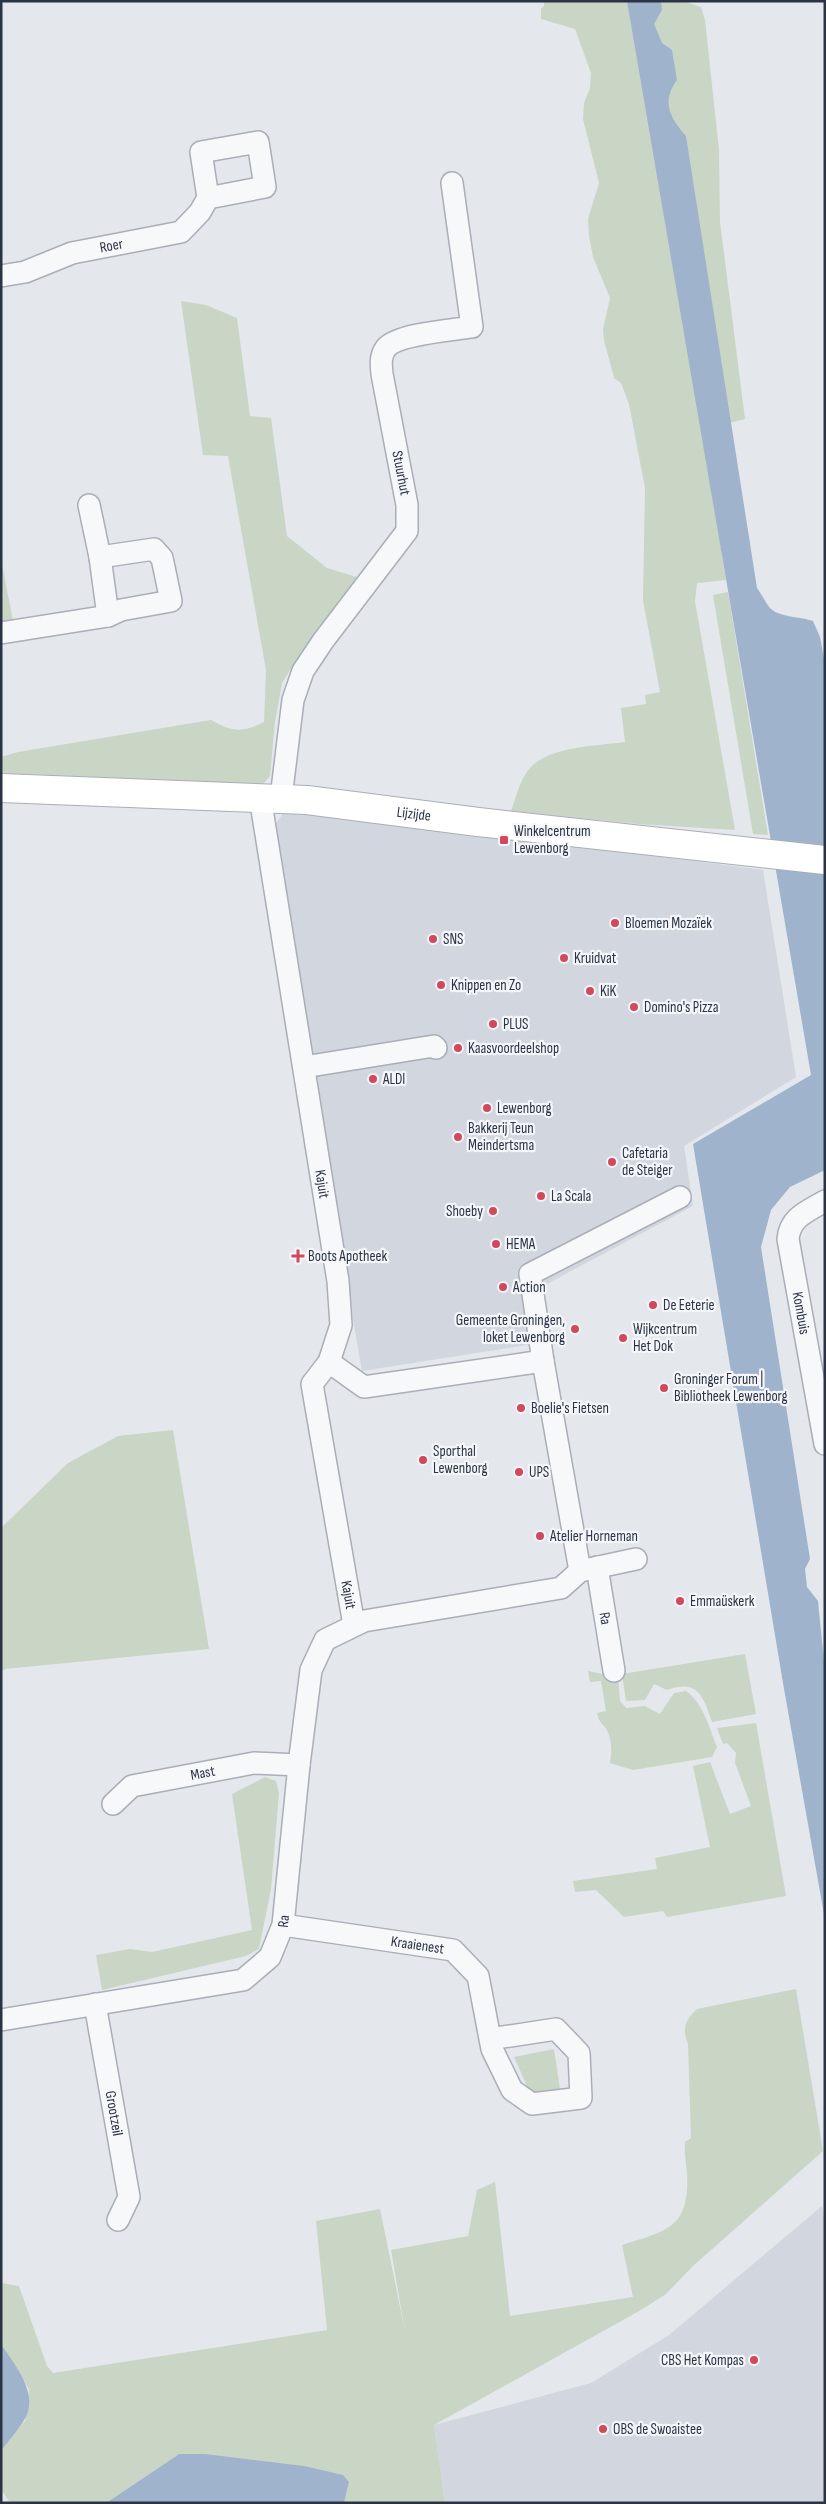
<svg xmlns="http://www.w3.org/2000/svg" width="826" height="2504" font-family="'Sofia Sans Condensed',sans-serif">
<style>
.built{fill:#d2d6de}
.green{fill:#c9d6c5}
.water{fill:#9fb4cc}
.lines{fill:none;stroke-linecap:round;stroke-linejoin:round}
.street-casing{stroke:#a9aeb7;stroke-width:24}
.secondary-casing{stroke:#a9aeb7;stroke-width:30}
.street{stroke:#f7f8fa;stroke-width:21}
.secondary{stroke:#fff;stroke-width:28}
.poi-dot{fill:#d1495b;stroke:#f4f6f9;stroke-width:2}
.labels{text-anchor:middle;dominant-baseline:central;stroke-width:4.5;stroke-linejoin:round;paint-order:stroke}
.street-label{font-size:15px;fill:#2b3445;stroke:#f4f6f9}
.poi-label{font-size:15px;fill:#2b3445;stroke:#f4f6f9;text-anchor:start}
</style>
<rect width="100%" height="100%" fill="#e4e7ec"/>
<path class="built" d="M 287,808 L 763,870 L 796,1077 L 684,1146 L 693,1206 L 543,1286 L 552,1341 L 362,1371 L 269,833 Z
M 822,2206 L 825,2224 L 825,2503 L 445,2503 L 434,2425 L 591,2383 L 669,2335 Z"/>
<path class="green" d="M 544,1 L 683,1 L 701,7 L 705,20 L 719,150 L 720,222 L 745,419 L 702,430 L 726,580 L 697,583 L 695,601 L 735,830 L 638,824 L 511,811 C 516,797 520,779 530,768 C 550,746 597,746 625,742 L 621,708 L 646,704 L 645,695 L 660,692 L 643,600 L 645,488 L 629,404 L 621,383 L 614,378 L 604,340 L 603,329 L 610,298 L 593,257 L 589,236 L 588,219 L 599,183 L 583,119 L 584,103 L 590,88 L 591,73 L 575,29 L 541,19 L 541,9 L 544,6 Z
M 181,301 L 206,305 L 237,318 L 250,416 L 271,418 L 287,536 L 327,568 L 360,578 L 299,656 L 282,683 L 275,722 L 270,776 L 263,784 L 1,773 L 1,757 L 18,752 L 211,720 C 232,732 242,733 264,722 L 266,670 L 228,456 L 203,455 Z
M 1,559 L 14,626 L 1,628 Z
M 728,592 L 768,835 L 753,834 L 713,595 Z
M 173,1430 L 209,1649 L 5,1669 L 1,1672 L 1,1528 L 68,1463 L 118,1436 Z
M 745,1654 L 756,1714 L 712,1722 C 703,1696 698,1679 667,1690 L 654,1684 L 645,1700 L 626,1701 L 622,1674 Z
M 588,1671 L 607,1675 L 618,1674 L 620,1701 L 626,1708 L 645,1706 L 660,1714 L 674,1693 L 686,1691 C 704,1704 709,1728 717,1747 L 712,1757 L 633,1770 L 610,1763 C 612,1752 612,1741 607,1730 C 603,1723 598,1722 597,1713 L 606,1711 L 601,1681 L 590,1682 Z
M 756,1723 L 786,1896 L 667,1917 L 663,1911 L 624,1917 L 596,1890 L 575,1892 L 573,1881 L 657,1869 L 655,1858 L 710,1847 L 693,1766 L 710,1762 L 730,1814 L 751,1806 L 735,1763 L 736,1753 L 727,1743 L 723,1744 L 717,1728 Z
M 265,1777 L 276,1781 L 279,1793 L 271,1889 L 259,1949 L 246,1956 L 102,1990 L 96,1955 L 130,1949 L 152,1952 L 252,1930 L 232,1794 Z
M 796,1989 L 823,2151 L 693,2266 L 666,2294 L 641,2310 L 434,2425 L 445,2503 L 344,2503 L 349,2482 L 179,2454 L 106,2503 L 10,2503 L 1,2489 L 1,2450 L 25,2421 L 29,2389 L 1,2344 L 1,2283 L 19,2286 L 47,2366 L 53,2373 L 327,2330 L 316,2221 L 380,2209 L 405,2331 L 391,2250 L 468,2236 L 477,2190 L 495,2182 L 510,2316 L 633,2297 L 622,2245 C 667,2231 690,2228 687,2173 C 686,2162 684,2153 685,2142 L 691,2138 L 688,2044 C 682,2028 685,2020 697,2009 Z
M 554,2049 L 560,2089 L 531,2095 L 514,2057 Z"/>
<path class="water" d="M 627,1 L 661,1 L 662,10 L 654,24 L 662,43 L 672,50 L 677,80 C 661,102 670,118 686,136 L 757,588 C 761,593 767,605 770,608 C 778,617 802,617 813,621 L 820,637 L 825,664 L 825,1170 L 790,1187 L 771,1210 L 761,1247 L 810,1559 L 805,1569 L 807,1587 L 818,1601 L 825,1671 L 825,1920 L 783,1683 L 693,1144 L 811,1075 Z
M 1,2344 C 16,2367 41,2395 23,2422 C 17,2432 8,2441 1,2451 Z
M 179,2454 L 205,2454 L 304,2466 L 343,2475 L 349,2482 L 344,2503 L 106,2503 Z"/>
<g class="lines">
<defs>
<g id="street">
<path id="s1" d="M 1,276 L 25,272 L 72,253 L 181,232 L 200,212 L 208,198 L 265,187 L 258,142 L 201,152 L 208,198"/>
<path d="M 89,505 L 100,557 L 108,616"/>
<path d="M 1,633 L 108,616 L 121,610 L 171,601 L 162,558 L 154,549 L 100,557"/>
<path id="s2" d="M 260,797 L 338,1281 L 341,1325 L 329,1362 L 312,1384 L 354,1625"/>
<path d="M 281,798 L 293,700 L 303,671 L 323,641 L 407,531 L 407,505 L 382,374 C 381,364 380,356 386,348 C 397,334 453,330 472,327 L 452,183"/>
<path d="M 304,1067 L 434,1046 L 436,1048"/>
<path id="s3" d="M 825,1201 C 808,1211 790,1217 788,1239 L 825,1444"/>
<path d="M 543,1361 L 580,1571"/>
<path d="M 329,1362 L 364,1387 L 543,1361 L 530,1274 L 680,1197"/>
<path id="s4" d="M 597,1567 L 614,1671"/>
<path id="s5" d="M 113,1804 L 132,1786 L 254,1763 L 299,1765"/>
<path id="s6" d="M 283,1925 L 453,1950 L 478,1976 L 492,2049 L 512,2090 L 532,2104 L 581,2098 L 579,2053 L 556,2029 L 490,2039"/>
<path id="s7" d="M 95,2004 L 129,2197 L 118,2220"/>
<path id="s8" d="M 1,2020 L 243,1980 L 270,1957 L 283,1925 L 299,1765 L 311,1670 L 325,1640 L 364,1621 L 561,1588 L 580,1571 L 636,1559"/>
</g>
<g id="secondary">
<path id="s9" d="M 1,788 L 307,800 L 478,822 L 825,860"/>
</g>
</defs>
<use href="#street" class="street-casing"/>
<use href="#secondary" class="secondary-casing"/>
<use href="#street" class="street"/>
<use href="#secondary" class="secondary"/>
</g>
<g class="poi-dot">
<rect x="499" y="835" width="10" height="10" rx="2.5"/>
<circle cx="615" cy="923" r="5"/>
<circle cx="433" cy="939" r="5"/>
<circle cx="564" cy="958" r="5"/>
<circle cx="441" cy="985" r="5"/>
<circle cx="590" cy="991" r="5"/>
<circle cx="634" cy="1007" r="5"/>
<circle cx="493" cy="1024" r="5"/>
<circle cx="458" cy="1048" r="5"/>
<circle cx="373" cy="1079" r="5"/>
<circle cx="487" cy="1108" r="5"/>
<circle cx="458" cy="1137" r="5"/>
<circle cx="612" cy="1162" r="5"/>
<circle cx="541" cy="1196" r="5"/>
<circle cx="493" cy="1211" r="5"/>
<circle cx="496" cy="1244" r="5"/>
<path d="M295.5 1248.5h5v5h5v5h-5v5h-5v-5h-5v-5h5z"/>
<circle cx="503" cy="1287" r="5"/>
<circle cx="653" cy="1305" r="5"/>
<circle cx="575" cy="1329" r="5"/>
<circle cx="623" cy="1338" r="5"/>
<circle cx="664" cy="1388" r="5"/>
<circle cx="521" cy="1408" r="5"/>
<circle cx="423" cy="1460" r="5"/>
<circle cx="519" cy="1472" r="5"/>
<circle cx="540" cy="1536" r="5"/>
<circle cx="680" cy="1601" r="5"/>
<circle cx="754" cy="2360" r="5"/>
<circle cx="603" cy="2429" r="5"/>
</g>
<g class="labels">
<g class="street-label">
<text stroke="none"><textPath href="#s1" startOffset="115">Roer</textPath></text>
<text transform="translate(401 473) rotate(79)">Stuurhut</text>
<text stroke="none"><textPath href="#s9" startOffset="414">Lijzijde</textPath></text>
<text stroke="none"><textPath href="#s2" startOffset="392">Kajuit</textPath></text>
<text stroke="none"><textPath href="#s3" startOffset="131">Kombuis</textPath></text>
<text stroke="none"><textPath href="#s2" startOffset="815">Kajuit</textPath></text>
<text stroke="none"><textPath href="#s4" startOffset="52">Ra</textPath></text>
<text stroke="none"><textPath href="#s5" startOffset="98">Mast</textPath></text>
<text stroke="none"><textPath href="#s8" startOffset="319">Ra</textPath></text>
<text stroke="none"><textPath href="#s6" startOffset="136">Kraaienest</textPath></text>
<text stroke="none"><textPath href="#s7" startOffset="111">Grootzeil</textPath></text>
</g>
<g class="poi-label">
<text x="514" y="831">Winkelcentrum<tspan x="514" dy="17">Lewenborg</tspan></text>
<text x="625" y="923">Bloemen Mozaïek</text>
<text x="443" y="939">SNS</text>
<text x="574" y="958">Kruidvat</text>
<text x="451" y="985">Knippen en Zo</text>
<text x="600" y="991">KiK</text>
<text x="644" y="1007">Domino's Pizza</text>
<text x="503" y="1024">PLUS</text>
<text x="468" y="1048">Kaasvoordeelshop</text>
<text x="383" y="1079">ALDI</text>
<text x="497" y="1108">Lewenborg</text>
<text x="468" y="1128">Bakkerij Teun<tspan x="468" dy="17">Meindertsma</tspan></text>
<text x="622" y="1153">Cafetaria<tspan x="622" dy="17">de Steiger</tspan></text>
<text x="551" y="1196">La Scala</text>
<text x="483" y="1211" text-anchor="end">Shoeby</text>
<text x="506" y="1244">HEMA</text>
<text x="308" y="1256">Boots Apotheek</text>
<text x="513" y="1287">Action</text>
<text x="663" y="1305">De Eeterie</text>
<text x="565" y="1320" text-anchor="end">Gemeente Groningen,<tspan x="565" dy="17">loket Lewenborg</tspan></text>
<text x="633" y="1329">Wijkcentrum<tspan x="633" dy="17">Het Dok</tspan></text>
<text x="674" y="1379">Groninger Forum |<tspan x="674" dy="17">Bibliotheek Lewenborg</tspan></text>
<text x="531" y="1408">Boelie's Fietsen</text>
<text x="433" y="1451">Sporthal<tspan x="433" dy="17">Lewenborg</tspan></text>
<text x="529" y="1472">UPS</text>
<text x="550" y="1536">Atelier Horneman</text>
<text x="690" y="1601">Emmaüskerk</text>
<text x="744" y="2360" text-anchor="end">CBS Het Kompas</text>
<text x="613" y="2429">OBS de Swoaistee</text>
</g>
</g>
<rect width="826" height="2504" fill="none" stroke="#2b3445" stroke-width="5"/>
</svg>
